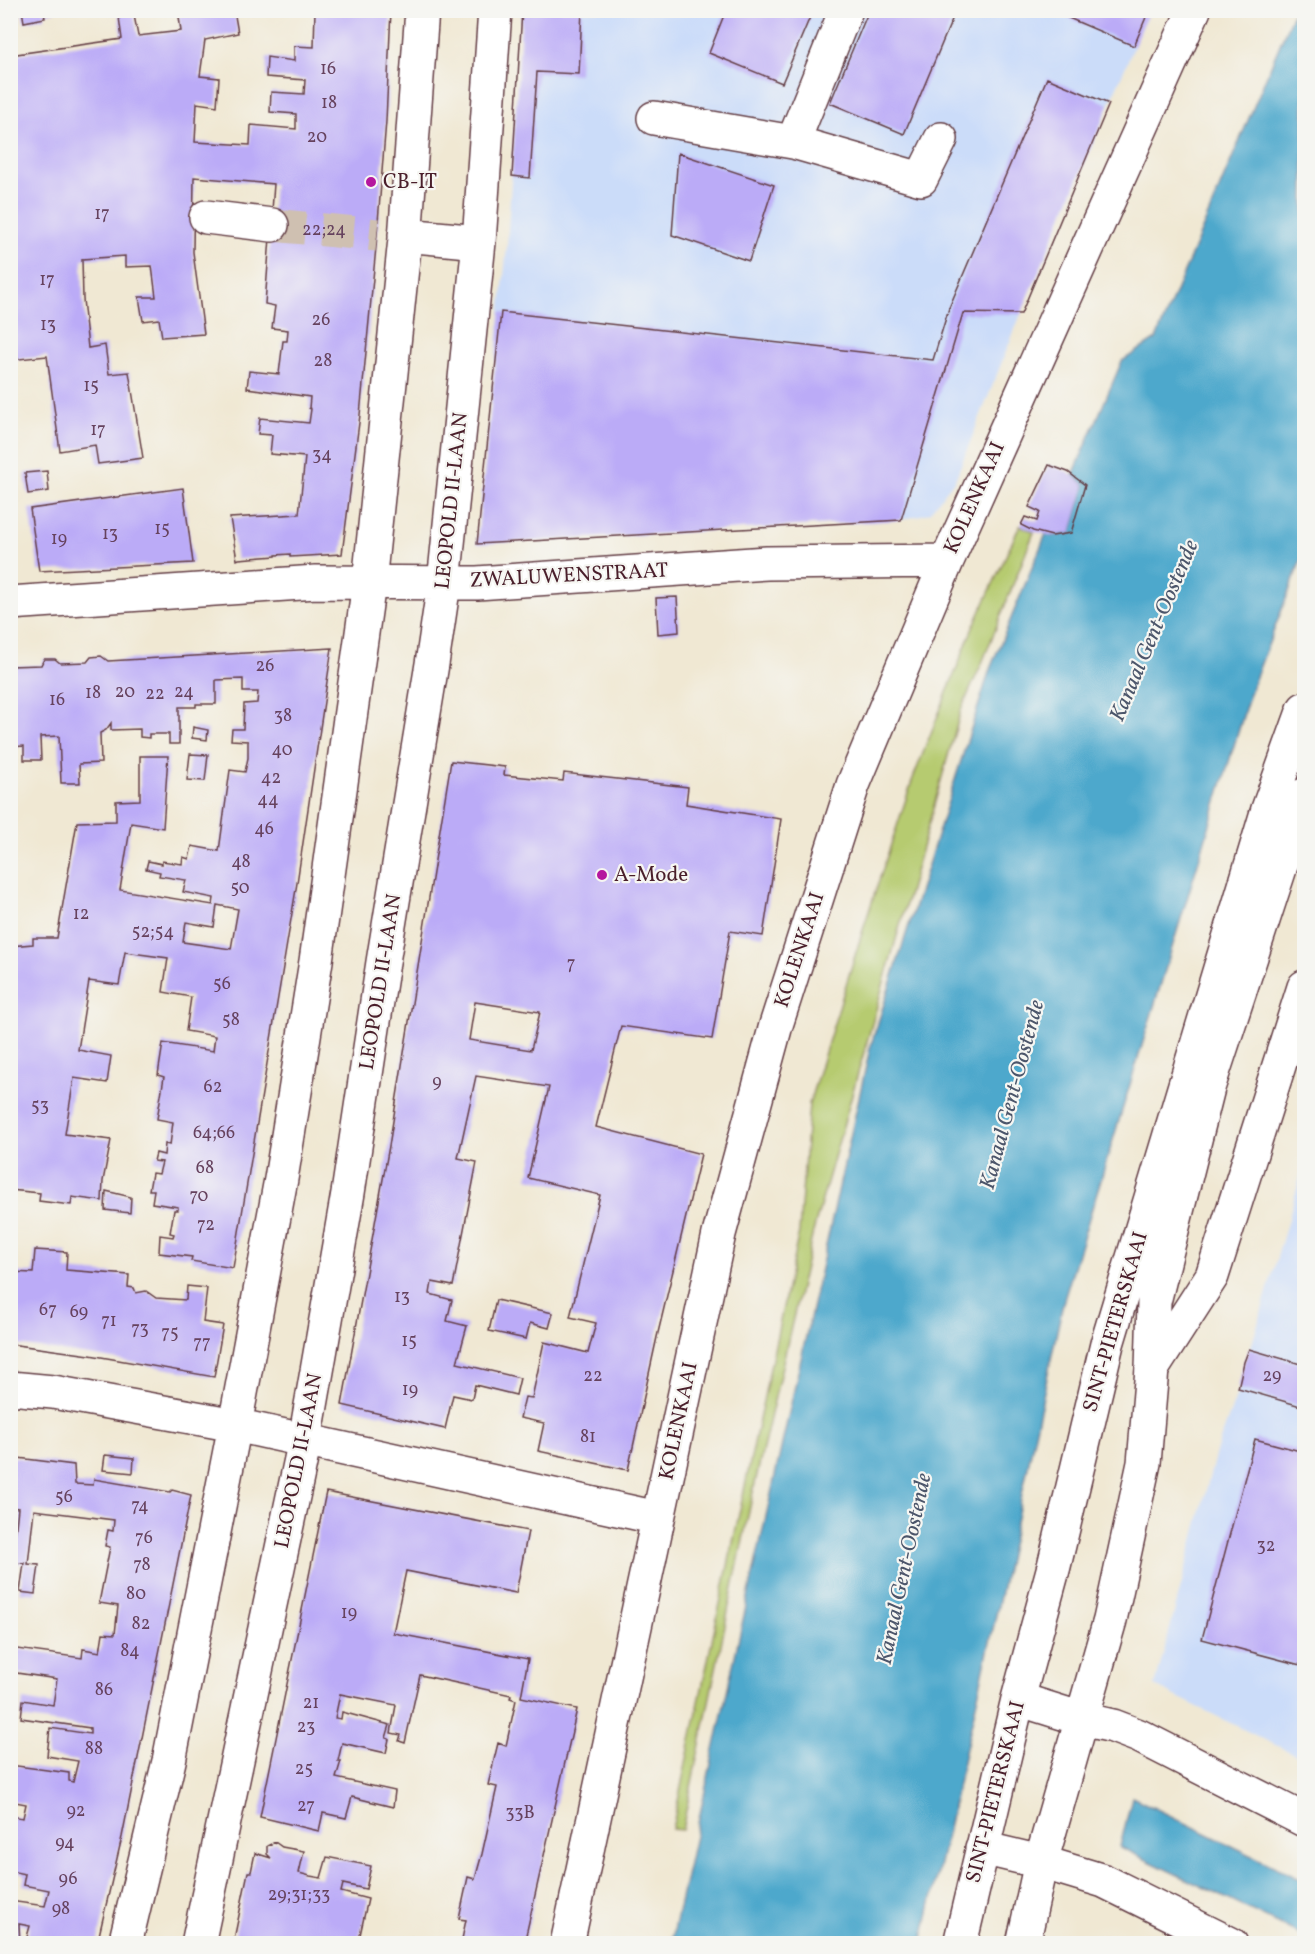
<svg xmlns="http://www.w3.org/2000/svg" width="1315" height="1954" font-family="Vollkorn,serif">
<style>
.built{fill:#cbdcf9}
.green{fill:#b6cb70;stroke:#80754e;stroke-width:1.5}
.water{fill:#4ea8cc;stroke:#4c647c;stroke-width:1.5}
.building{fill:#bbabf7;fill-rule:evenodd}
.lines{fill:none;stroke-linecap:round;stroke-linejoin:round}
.minor-tunnel{stroke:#cfc0b1;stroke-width:33;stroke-dasharray:33 16;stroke-linecap:butt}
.minor-casing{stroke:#633d44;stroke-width:36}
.major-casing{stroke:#633d44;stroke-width:36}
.minor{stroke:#fff;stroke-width:33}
.major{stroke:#fff;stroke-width:33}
.poi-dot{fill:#b5179e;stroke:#f6f6f2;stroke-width:2}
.labels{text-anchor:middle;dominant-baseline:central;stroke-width:4.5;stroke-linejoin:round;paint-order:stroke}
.number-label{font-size:18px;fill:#66425e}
.poi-label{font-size:21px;fill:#4a1f2b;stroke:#f6f6f2;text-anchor:start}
.street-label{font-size:21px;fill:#4a1f2b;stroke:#f6f6f2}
.water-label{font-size:22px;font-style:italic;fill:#4c566b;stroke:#f6f6f2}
</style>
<rect width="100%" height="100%" fill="#f6f6f2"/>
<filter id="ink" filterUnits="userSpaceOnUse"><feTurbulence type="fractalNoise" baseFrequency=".0167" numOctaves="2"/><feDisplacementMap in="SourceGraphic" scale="12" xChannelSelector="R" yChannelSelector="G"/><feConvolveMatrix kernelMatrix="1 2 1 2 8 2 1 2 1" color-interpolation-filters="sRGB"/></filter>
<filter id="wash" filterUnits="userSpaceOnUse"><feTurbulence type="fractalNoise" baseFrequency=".008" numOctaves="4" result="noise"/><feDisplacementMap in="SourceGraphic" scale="24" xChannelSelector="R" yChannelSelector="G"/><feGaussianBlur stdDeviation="1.35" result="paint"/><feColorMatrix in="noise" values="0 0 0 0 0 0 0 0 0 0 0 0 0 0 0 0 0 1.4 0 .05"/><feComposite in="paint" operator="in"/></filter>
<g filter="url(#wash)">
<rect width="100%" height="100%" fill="#f0e8d3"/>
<path class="built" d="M 522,11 L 1149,11 L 1021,314 L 955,480 L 929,513 L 901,520 L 477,544 L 507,246 Z
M 1304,1164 L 1304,1759 L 1155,1686 L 1216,1452 L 1240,1386 Z"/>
<path class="green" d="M 1020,525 L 1034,532 L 982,663 L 961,710 L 813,1232 L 753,1492 L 682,1830 L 672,1829 L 799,1232 L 809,1104 L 867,917 L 912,781 L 971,632 Z"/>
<path class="water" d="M 1294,11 L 1304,11 L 1304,552 L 1252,687 L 1063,1303 L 995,1620 L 922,1943 L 671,1944 L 870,1048 L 990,669 L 1046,534 L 1052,536 L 1071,533 L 1085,485 L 1073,475 L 1122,361 L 1156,339 Z
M 1132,1797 L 1304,1881 L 1304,1936 L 1120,1847 Z"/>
<g id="blocks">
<path class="building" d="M 22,10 L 55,10 L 55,12 L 44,13 L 45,18 L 24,22 Z
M 118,10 L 133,10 L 138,36 L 181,31 L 178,10 L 234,10 L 238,33 L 205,40 L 200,76 L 219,78 L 217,106 L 197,103 L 195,142 L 250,145 L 251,125 L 296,129 L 296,114 L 270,112 L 271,92 L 304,94 L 305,80 L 266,77 L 267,57 L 294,61 L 294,46 L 314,47 L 315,10 L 391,10 L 386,121 L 376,247 L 360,415 L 342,554 L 290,557 L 290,554 L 276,555 L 276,556 L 239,559 L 237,560 L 230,518 L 299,514 L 305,457 L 270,454 L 272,435 L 258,434 L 260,418 L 309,423 L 311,409 L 309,408 L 310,397 L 247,388 L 249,371 L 279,374 L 283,341 L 287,341 L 288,330 L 272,328 L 275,306 L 265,304 L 274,184 L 194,177 L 193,252 L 204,334 L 162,337 L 159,319 L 143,321 L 139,297 L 156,297 L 152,266 L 125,267 L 125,256 L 82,259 L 83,299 L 88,348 L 105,345 L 109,374 L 129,372 L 143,458 L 98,464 L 95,445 L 60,451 L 47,356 L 10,360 L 10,55 L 122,39 Z
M 522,10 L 582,10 L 579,74 L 537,72 L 530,178 L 512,176 Z
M 726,10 L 813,10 L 782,83 L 709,53 Z
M 869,10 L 956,10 L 904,134 L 830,103 Z
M 1050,10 L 1149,10 L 1134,46 Z
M 1047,78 L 1109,104 L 1021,314 L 963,313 L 901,520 L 477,544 L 501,312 L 933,360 L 949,308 Z
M 678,153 L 774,185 L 749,261 L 672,235 Z
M 1049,465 L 1068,472 L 1085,485 L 1071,533 L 1052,536 L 1033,531 L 1021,525 L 1025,517 L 1037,521 L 1040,512 L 1029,507 Z
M 47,471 L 49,491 L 28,494 L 25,473 Z
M 183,488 L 193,563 L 39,571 L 30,509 Z
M 677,597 L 679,632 L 658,634 L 656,598 Z
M 332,648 L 297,883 L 233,1268 L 191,1261 L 192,1257 L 159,1253 L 160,1235 L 173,1237 L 174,1234 L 170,1233 L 174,1210 L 178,1210 L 178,1207 L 152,1203 L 154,1190 L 149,1190 L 152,1173 L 159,1174 L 162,1162 L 154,1161 L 156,1153 L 164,1155 L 165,1144 L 170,1145 L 173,1122 L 157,1119 L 164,1077 L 158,1075 L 163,1043 L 213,1051 L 215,1036 L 186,1031 L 191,997 L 163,992 L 168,958 L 125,952 L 119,985 L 89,981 L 78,1050 L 111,1056 L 107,1083 L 74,1078 L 65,1134 L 111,1140 L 103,1181 L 102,1201 L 72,1197 L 71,1205 L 39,1201 L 40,1193 L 10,1190 L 10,1031 L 12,1019 L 10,1019 L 10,946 L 33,944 L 33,938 L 57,938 L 77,822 L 116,821 L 116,801 L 140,800 L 140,756 L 168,756 L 163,828 L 131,823 L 120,890 L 213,905 L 214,898 L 183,892 L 186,880 L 159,876 L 160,872 L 146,869 L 148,861 L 162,864 L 162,861 L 182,864 L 183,857 L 189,859 L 192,846 L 219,851 L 230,770 L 245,772 L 248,758 L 248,741 L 231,740 L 232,729 L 243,729 L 244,704 L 257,703 L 258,692 L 243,692 L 243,679 L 216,680 L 216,704 L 196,704 L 196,707 L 179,707 L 179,744 L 169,744 L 169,734 L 149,734 L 149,738 L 140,737 L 140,729 L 111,730 L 111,723 L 106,730 L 100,733 L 101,763 L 79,764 L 80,783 L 61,783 L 59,736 L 40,737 L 41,760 L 24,760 L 24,746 L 10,747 L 10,666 L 41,665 L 44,659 L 55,659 L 60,663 L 87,662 L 91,657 L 101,656 L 108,661 ZM 217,905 L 238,909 L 231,949 L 183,942 L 186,922 L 214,927 Z
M 193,727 L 208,730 L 207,740 L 192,738 Z
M 190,754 L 208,755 L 205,781 L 187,780 Z
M 451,761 L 505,767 L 504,775 L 563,781 L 564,773 L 688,787 L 686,804 L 781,819 L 763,936 L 730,931 L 712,1039 L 621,1026 L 596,1127 L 701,1154 L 657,1337 L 628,1470 L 538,1451 L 544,1423 L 520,1418 L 525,1397 L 532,1398 L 544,1342 L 588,1353 L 596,1323 L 570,1317 L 600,1195 L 528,1178 L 549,1087 L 476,1076 L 458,1158 L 477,1162 L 453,1286 L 432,1282 L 430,1294 L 452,1300 L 447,1321 L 467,1326 L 457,1363 L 520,1378 L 516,1395 L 475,1385 L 472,1399 L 453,1395 L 445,1429 L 342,1405 L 389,1146 ZM 475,1002 L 540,1012 L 531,1050 L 469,1040 Z
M 106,1191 L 131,1197 L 130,1213 L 105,1210 Z
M 35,1250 L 67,1252 L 66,1270 L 129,1275 L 128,1287 L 134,1288 L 136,1293 L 146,1291 L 156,1298 L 186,1300 L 187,1286 L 207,1288 L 203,1322 L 223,1325 L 214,1377 L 90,1355 L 10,1344 L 10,1272 L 33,1273 Z
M 496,1300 L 553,1313 L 549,1328 L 530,1323 L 526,1339 L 489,1331 Z
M 1249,1349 L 1304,1365 L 1304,1407 L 1238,1388 L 1244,1362 Z
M 1255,1439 L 1304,1452 L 1304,1666 L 1202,1639 Z
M 105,1455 L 134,1458 L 133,1473 L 103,1470 Z
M 10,1457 L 74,1465 L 75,1484 L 93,1485 L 94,1479 L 170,1492 L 172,1490 L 191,1495 L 122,1837 L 97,1944 L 25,1944 L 30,1926 L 19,1924 L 20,1944 L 10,1944 L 10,1901 L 45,1906 L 49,1890 L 23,1885 L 25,1874 L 10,1871 L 10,1816 L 23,1818 L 26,1804 L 10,1801 L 12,1786 L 10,1785 L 10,1765 L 69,1773 L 69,1781 L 73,1782 L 78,1761 L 47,1756 L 50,1728 L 90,1734 L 90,1728 L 21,1718 L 23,1700 L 53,1705 L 57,1679 L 10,1672 L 10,1648 L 82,1658 L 83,1649 L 100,1652 L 103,1633 L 115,1634 L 118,1606 L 99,1603 L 110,1547 L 105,1546 L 108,1530 L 113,1531 L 114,1520 L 34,1510 L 28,1564 L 39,1565 L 35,1594 L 20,1592 L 24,1563 L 12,1564 L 18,1508 L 10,1507 Z
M 326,1492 L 528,1531 L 516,1593 L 406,1571 L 393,1633 L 528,1659 L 521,1697 L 577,1709 L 524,1944 L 461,1944 L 466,1920 L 459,1919 L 468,1877 L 475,1879 L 482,1854 L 497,1787 L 488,1785 L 498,1743 L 506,1746 L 516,1700 L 510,1698 L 511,1695 L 420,1675 L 405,1743 L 399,1741 L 401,1735 L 391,1733 L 396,1705 L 340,1694 L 335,1718 L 341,1719 L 342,1712 L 390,1725 L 386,1738 L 389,1739 L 386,1753 L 342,1743 L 338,1761 L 341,1761 L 336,1778 L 395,1791 L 393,1807 L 352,1797 L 346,1818 L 323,1813 L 319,1831 L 260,1817 Z
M 275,1842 L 282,1847 L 304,1851 L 299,1873 L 310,1876 L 321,1878 L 327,1857 L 371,1866 L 366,1889 L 343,1884 L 341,1892 L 368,1899 L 358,1944 L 233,1944 L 247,1877 L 248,1872 L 251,1872 L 255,1853 L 271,1858 L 267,1854 L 267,1846 Z"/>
</g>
</g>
<g filter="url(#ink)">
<use href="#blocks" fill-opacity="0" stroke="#633d44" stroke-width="1.5"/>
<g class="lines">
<path class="minor-tunnel" d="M 272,225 L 377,235"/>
<defs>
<path id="minor" d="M 654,118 L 793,142 L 921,179 L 941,139
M 793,142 L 846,10
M 206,217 L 272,225
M 405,235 L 479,242
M 10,603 L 316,582 L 477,583 L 767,563 L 947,561
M 1152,1369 L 1212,1276 L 1304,987
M 10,1388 L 53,1392 L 235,1425 L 658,1518
M 125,1944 L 169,1761 L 235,1425 L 281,1179 L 316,961 L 369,583 L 405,239 L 422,10
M 198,1944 L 305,1440 L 348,1193 L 383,962 L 432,664 L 444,583 L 479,242 L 495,10
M 567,1944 L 719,1234 L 776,1025 L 853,785 L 947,561 L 1194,10"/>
<path id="major" d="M 1018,1699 L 1082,1719 L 1113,1726 L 1139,1736 L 1304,1820
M 982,1848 L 1041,1862 L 1104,1881 L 1231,1944
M 960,1944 L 1018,1699 L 1054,1566 L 1107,1344 L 1268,809 L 1304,709
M 1023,1944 L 1041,1862 L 1110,1620 L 1144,1463 L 1152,1369 L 1154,1302 L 1208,1088 L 1304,795"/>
</defs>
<use href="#minor" class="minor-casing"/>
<use href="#major" class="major-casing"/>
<use href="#minor" class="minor"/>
<use href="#major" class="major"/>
</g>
</g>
<g class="poi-dot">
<circle cx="371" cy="182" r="6"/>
<circle cx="602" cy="875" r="6"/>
</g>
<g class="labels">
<g class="number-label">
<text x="328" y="69">16</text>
<text x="329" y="103">18</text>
<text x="317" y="137">20</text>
<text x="102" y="214">17</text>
<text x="324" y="230">22;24</text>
<text x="47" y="280">17</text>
<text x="321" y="320">26</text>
<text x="48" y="325">13</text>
<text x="323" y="361">28</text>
<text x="91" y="386">15</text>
<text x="98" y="430">17</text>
<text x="322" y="455">34</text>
<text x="162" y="529">15</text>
<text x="110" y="534">13</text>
<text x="59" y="539">19</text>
<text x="265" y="666">26</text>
<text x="125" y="692">20</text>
<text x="184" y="692">24</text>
<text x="93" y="693">18</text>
<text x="155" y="694">22</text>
<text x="57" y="700">16</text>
<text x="283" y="716">38</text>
<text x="282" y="750">40</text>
<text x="271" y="778">42</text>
<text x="268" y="800">44</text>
<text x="264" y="829">46</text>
<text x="241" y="862">48</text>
<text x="240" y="888">50</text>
<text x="81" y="914">12</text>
<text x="153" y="932">52;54</text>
<text x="571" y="964">7</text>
<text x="222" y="984">56</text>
<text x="231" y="1020">58</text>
<text x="437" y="1082">9</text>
<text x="213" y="1087">62</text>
<text x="40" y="1106">53</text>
<text x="214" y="1133">64;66</text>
<text x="205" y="1168">68</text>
<text x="199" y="1196">70</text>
<text x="206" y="1225">72</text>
<text x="402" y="1297">13</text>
<text x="48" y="1310">67</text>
<text x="79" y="1312">69</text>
<text x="109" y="1321">71</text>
<text x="140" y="1329">73</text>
<text x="170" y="1333">75</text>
<text x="409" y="1341">15</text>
<text x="202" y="1343">77</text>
<text x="593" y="1376">22</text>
<text x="1272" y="1376">29</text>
<text x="410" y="1390">19</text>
<text x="588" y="1437">81</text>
<text x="64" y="1497">56</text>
<text x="140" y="1506">74</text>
<text x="144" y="1538">76</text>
<text x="1266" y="1546">32</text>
<text x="142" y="1565">78</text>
<text x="136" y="1594">80</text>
<text x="349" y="1613">19</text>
<text x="141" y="1624">82</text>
<text x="130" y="1651">84</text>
<text x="104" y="1690">86</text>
<text x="311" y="1703">21</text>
<text x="306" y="1727">23</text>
<text x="94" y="1749">88</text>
<text x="304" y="1769">25</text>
<text x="306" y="1806">27</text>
<text x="76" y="1811">92</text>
<text x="520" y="1813">33B</text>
<text x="65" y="1843">94</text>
<text x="68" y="1879">96</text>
<text x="299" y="1895">29;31;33</text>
<text x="61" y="1909">98</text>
</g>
<g class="poi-label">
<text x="383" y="182">CB-IT</text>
<text x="614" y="875">A-Mode</text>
</g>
<g class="street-label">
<text transform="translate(975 498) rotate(-66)">KOLENKAAI</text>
<text transform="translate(452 501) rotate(-84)">LEOPOLD II-LAAN</text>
<text transform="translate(569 576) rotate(-3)">ZWALUWENSTRAAT</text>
<text transform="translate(800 950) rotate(-72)">KOLENKAAI</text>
<text transform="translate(381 982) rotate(-81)">LEOPOLD II-LAAN</text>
<text transform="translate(1116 1322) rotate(-74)">SINT-PIETERSKAAI</text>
<text transform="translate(679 1421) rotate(-78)">KOLENKAAI</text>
<text transform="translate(299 1461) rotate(-79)">LEOPOLD II-LAAN</text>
<text transform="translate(996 1792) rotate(-76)">SINT-PIETERSKAAI</text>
</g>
<g class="water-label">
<text transform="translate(1155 631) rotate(-67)">Kanaal Gent-Oostende</text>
<text transform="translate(1013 1095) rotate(-75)">Kanaal Gent-Oostende</text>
<text transform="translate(905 1569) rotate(-78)">Kanaal Gent-Oostende</text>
</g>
</g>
<rect width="1315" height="1954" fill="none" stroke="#f6f6f2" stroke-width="36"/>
</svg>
